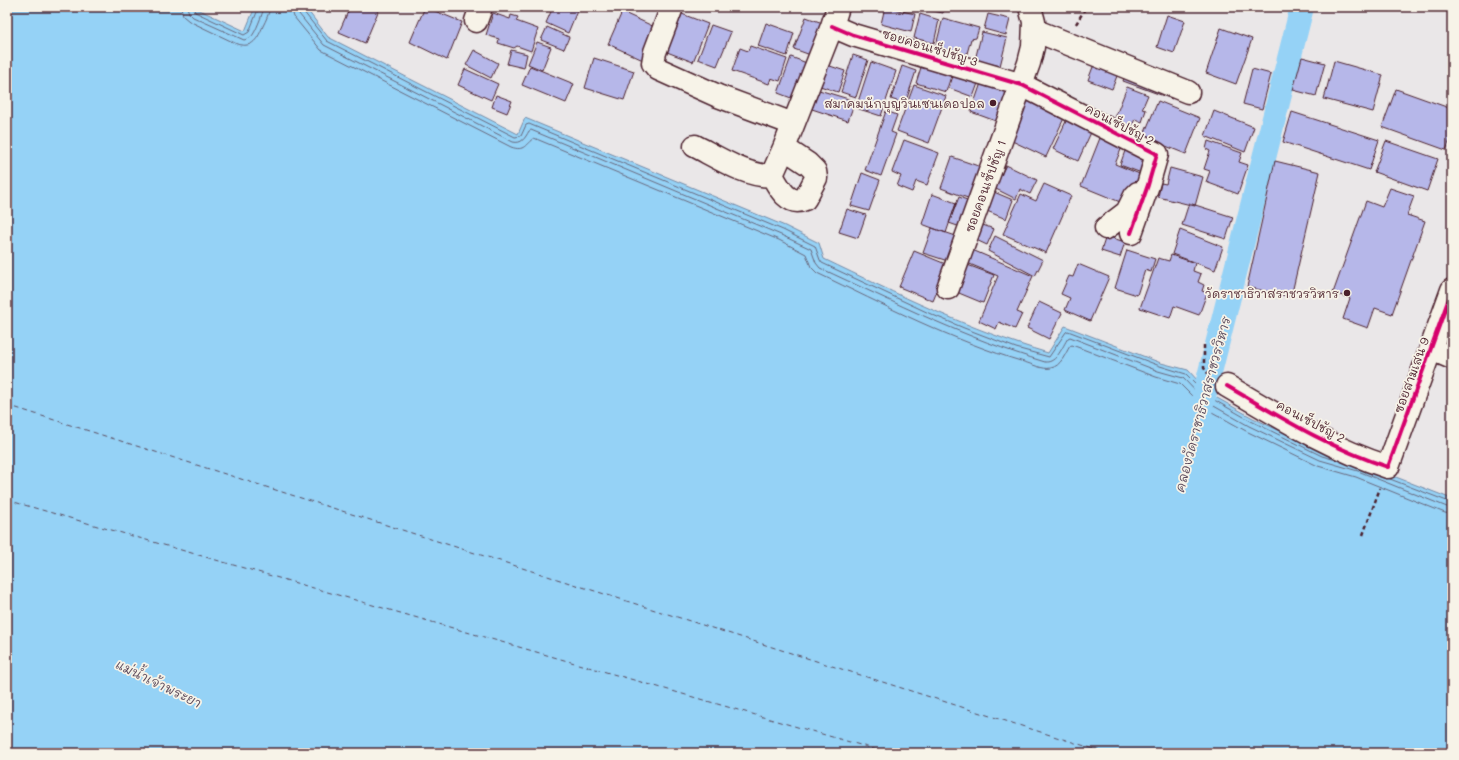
<svg xmlns="http://www.w3.org/2000/svg" width="1459" height="760" font-family="Mali,'Playpen Sans Thai',sans-serif">
<style>
.water{fill:#95d2f6;stroke:#778aa5}
.lines{fill:none;stroke-linecap:round;stroke-linejoin:round}
.shore{stroke:#68677c;stroke-width:1}
.canal{stroke:#95d2f6;stroke-width:24}
.ferry{stroke:#5d4c5e;stroke-width:1;stroke-dasharray:5 4;stroke-linecap:butt}
.building{fill:#b6b7e9;stroke:#4a1f2b}
.minor-casing{stroke:#4a1f2b;stroke-width:25}
.path{stroke:#4a1f2b;stroke-width:2.5;stroke-dasharray:4 3;stroke-linecap:butt}
.minor{stroke:#f7f3e8;stroke-width:22}
.cycleway-casing{stroke:#f7f3e8;stroke-width:6}
.cycleway{stroke:#d6006c;stroke-width:4}
.poi-dot{fill:#4a1f2b;stroke:#f7f3e8;stroke-width:1.5}
.labels{text-anchor:middle;dominant-baseline:central;stroke-width:3.5;stroke-linejoin:round;paint-order:stroke}
.street-label{font-size:12px;fill:#4a1f2b;stroke:#f7f3e8}
.poi-label{font-size:12px;fill:#4a1f2b;stroke:#f7f3e8;text-anchor:end}
.water-label{font-size:13px;font-style:italic;fill:#5d4c5e;stroke:#f7f3e8}
</style>
<rect width="100%" height="100%" fill="#eae7e8"/>
<filter id="ink" filterUnits="userSpaceOnUse"><feTurbulence type="fractalNoise" baseFrequency=".025" numOctaves="2"/><feDisplacementMap in="SourceGraphic" scale="8" xChannelSelector="R" yChannelSelector="G"/><feConvolveMatrix kernelMatrix="1 2 1 2 8 2 1 2 1" color-interpolation-filters="sRGB"/></filter>
<g filter="url(#ink)">
<path class="water" d="M 7,7 L 193,7 L 245,31 L 255,7 L 305,7 L 328,37 L 518,134 L 525,118 L 785,226 L 819,243 L 824,259 C 897,294 970,330 1048,353 L 1065,326 L 1161,363 L 1188,370 L 1210,394 L 1253,418 L 1324,452 L 1378,470 L 1452,499 L 1452,753 L 7,753 Z"/>
<g class="lines">
<path class="shore" d="M 181,7 L 183,16 L 189,21 L 237,44 C 253,49 258,38 263,26 C 266,20 269,14 270,7
M 187,7 L 189,13 L 193,17 L 244,40 C 247,39 248,39 251,37 C 255,34 263,13 264,7
M 193,7 L 195,12 L 244,35 L 249,32 L 259,7
M 291,7 L 294,17 L 321,50 L 511,147 C 525,152 525,144 534,138 L 779,240 L 806,254 L 811,267 L 817,273 C 884,305 953,341 1024,362 C 1032,364 1043,370 1051,368 C 1061,366 1065,354 1070,346 L 1072,345 L 1156,377 L 1180,384 L 1203,407 L 1246,431 L 1318,466 L 1356,477 L 1445,513 L 1452,514
M 297,7 L 299,14 L 324,45 L 513,142 C 522,144 525,138 529,131 L 531,130 L 781,235 L 811,249 L 816,263 L 820,268 C 894,302 967,339 1045,362 C 1057,363 1062,347 1068,338 L 1070,337 L 1158,371 L 1183,378 L 1205,401 L 1249,426 L 1320,460 L 1358,471 L 1447,507 L 1452,508
M 302,7 L 303,11 L 327,41 L 515,137 L 521,136 L 526,125 L 529,124 L 783,230 L 815,246 L 820,260 L 822,263 L 933,315 L 964,328 L 1016,348 L 1049,357 L 1066,332 L 1068,331 L 1160,366 L 1186,374 L 1209,397 L 1251,421 L 1322,456 L 1336,460
M 1390,479 L 1452,503"/>
<path class="canal" d="M 1198,420 L 1302,7"/>
<path class="ferry" d="M 7,405 L 1107,753
M 7,500 L 888,753"/>
</g>
<path class="building" d="M 350,7 L 380,7 L 365,43 L 339,32 Z
M 425,7 L 462,22 L 447,60 L 410,42 Z
M 553,7 L 567,7 L 577,11 L 568,33 L 546,23 Z
M 885,7 L 915,14 L 911,32 L 881,24 Z
M 912,7 L 944,7 L 943,13 Z
M 622,12 L 657,28 L 643,60 L 608,44 Z
M 493,13 L 510,19 L 511,15 L 518,17 L 516,21 L 538,29 L 531,51 L 517,46 L 514,48 L 498,43 L 499,39 L 486,35 Z
M 682,14 L 708,24 L 693,62 L 667,52 Z
M 920,14 L 939,20 L 934,43 L 914,38 Z
M 988,14 L 1010,19 L 1006,35 L 984,29 Z
M 1167,15 L 1185,21 L 1174,53 L 1157,47 Z
M 806,17 L 828,25 L 816,57 L 794,49 Z
M 943,18 L 979,28 L 976,38 L 971,39 L 966,57 L 935,49 Z
M 766,23 L 794,33 L 787,56 L 758,46 Z
M 711,25 L 731,32 L 717,66 L 698,59 Z
M 547,27 L 569,37 L 564,49 L 541,40 Z
M 1221,28 L 1252,39 L 1236,84 L 1206,73 Z
M 982,32 L 1007,38 L 1000,66 L 975,60 Z
M 537,42 L 551,47 L 542,70 L 528,64 Z
M 750,46 L 787,59 L 780,81 L 771,78 L 769,84 L 732,71 L 740,48 L 748,51 Z
M 474,50 L 498,63 L 491,78 L 466,65 Z
M 511,50 L 527,54 L 524,68 L 507,64 Z
M 853,55 L 868,60 L 856,97 L 841,92 Z
M 791,57 L 812,65 L 799,101 L 778,93 Z
M 1302,57 L 1325,63 L 1316,96 L 1293,90 Z
M 594,58 L 634,71 L 624,100 L 585,88 Z
M 924,58 L 954,67 L 946,92 L 916,83 Z
M 1096,59 L 1120,68 L 1112,89 L 1088,80 Z
M 1334,61 L 1383,75 L 1373,112 L 1324,99 Z
M 871,62 L 896,71 L 881,116 L 856,108 Z
M 827,65 L 845,71 L 838,92 L 820,86 Z
M 530,66 L 574,84 L 566,103 L 522,85 Z
M 902,66 L 916,71 L 905,104 L 891,99 Z
M 956,67 L 981,75 L 973,97 L 949,88 Z
M 465,69 L 498,84 L 491,100 L 458,85 Z
M 1252,69 L 1271,74 L 1262,109 L 1243,104 Z
M 1126,71 L 1175,90 L 1172,99 L 1123,81 Z
M 983,77 L 1016,89 L 1004,124 L 971,112 Z
M 914,85 L 946,96 L 929,143 L 897,131 Z
M 1127,87 L 1148,95 L 1142,109 L 1146,110 L 1142,122 L 1135,119 L 1130,130 L 1113,123 Z
M 1396,89 L 1452,109 L 1452,135 L 1446,150 L 1382,127 Z
M 819,90 L 855,101 L 848,121 L 812,109 Z
M 496,95 L 512,101 L 507,113 L 492,107 Z
M 1029,98 L 1065,116 L 1046,157 L 1010,140 Z
M 1158,101 L 1200,118 L 1186,154 L 1143,137 Z
M 886,111 L 897,115 L 891,132 L 896,134 L 881,176 L 865,170 Z
M 1214,111 L 1254,127 L 1245,152 L 1205,136 Z
M 1292,112 L 1379,140 L 1369,170 L 1283,142 Z
M 1068,117 L 1093,128 L 1078,161 L 1053,149 Z
M 1100,138 L 1122,147 L 1115,164 L 1142,175 L 1130,206 L 1081,186 Z
M 904,140 L 939,153 L 927,185 L 916,181 L 912,192 L 897,186 L 901,176 L 892,172 Z
M 1208,141 L 1242,153 L 1239,162 L 1248,165 L 1238,194 L 1206,182 L 1210,171 L 1204,169 L 1210,151 L 1206,149 Z
M 1386,141 L 1438,159 L 1427,191 L 1374,172 Z
M 1126,148 L 1153,158 L 1147,175 L 1120,165 Z
M 952,157 L 984,168 L 973,200 L 941,188 Z
M 1275,161 L 1320,172 L 1291,297 L 1247,287 Z
M 1006,165 L 1037,180 L 1030,194 L 1020,189 L 1016,199 L 994,188 Z
M 1170,168 L 1203,177 L 1195,206 L 1158,197 L 1161,183 L 1166,184 Z
M 862,173 L 880,180 L 869,211 L 851,206 Z
M 1044,184 L 1071,196 L 1046,253 L 1003,234 L 1021,194 L 1036,201 Z
M 1390,188 L 1414,196 L 1407,215 L 1425,221 L 1392,314 L 1375,308 L 1368,328 L 1343,319 L 1350,298 L 1333,293 L 1366,201 L 1382,207 Z
M 994,192 L 1013,200 L 1006,219 L 987,211 Z
M 932,194 L 956,203 L 946,233 L 922,224 Z
M 959,197 L 975,203 L 966,229 L 949,223 Z
M 1189,203 L 1233,217 L 1226,239 L 1182,225 Z
M 847,209 L 866,215 L 858,238 L 839,232 Z
M 980,224 L 994,229 L 987,245 L 974,239 Z
M 932,228 L 962,238 L 954,263 L 923,253 Z
M 1180,230 L 1223,247 L 1215,270 L 1172,254 Z
M 995,236 L 1043,260 L 1035,276 L 988,251 Z
M 1106,236 L 1125,242 L 1120,257 L 1101,251 Z
M 970,249 L 1033,276 L 1017,312 L 1022,314 L 1015,329 L 999,322 L 996,329 L 979,321 L 998,276 L 965,262 Z
M 1127,250 L 1155,259 L 1151,272 L 1145,270 L 1137,295 L 1115,288 Z
M 914,251 L 948,265 L 933,301 L 899,287 Z
M 1171,255 L 1195,263 L 1193,271 L 1201,274 L 1198,282 L 1204,285 L 1202,291 L 1207,293 L 1199,315 L 1174,306 L 1170,318 L 1140,308 L 1158,258 L 1169,261 Z
M 965,264 L 994,275 L 983,303 L 954,291 Z
M 1078,264 L 1109,277 L 1090,321 L 1065,310 L 1070,298 L 1061,294 L 1069,276 L 1073,277 Z
M 1039,302 L 1062,313 L 1049,339 L 1027,328 Z"/>
<g class="lines">
<defs>
<path id="minor" d="M 672,7 L 655,52 L 653,63 L 658,69 L 718,96 L 793,124
M 476,21 L 481,7
M 832,26 L 853,35 L 1022,85 L 1157,154 L 1148,185 L 1131,233
M 1034,30 L 1188,92
M 695,146 C 715,156 751,179 772,175 L 784,148 L 832,26 L 838,7
M 772,175 C 778,186 788,207 805,199 L 816,178 L 815,171 L 808,164 L 784,148
M 1106,228 L 1127,212 L 1135,196 L 1138,193
M 948,288 L 1029,63 L 1033,47 L 1034,22 L 1030,7
M 1431,349 L 1452,358
M 1227,386 C 1280,417 1329,448 1388,467 L 1452,290"/>
</defs>
<use href="#minor" class="minor-casing"/>
<path class="path" d="M 1076,24 L 1086,7
M 1204,345 L 1204,368 L 1209,375
M 1363,535 L 1380,488"/>
<use href="#minor" class="minor"/>
<defs>
<path id="cycleway" d="M 832,26 L 853,35 L 1022,85 L 1157,154 L 1148,185 L 1131,233
M 1227,386 C 1280,417 1329,448 1388,467 L 1452,290"/>
</defs>
<use href="#cycleway" class="cycleway-casing"/>
<use href="#cycleway" class="cycleway"/>
</g>
</g>
<g class="poi-dot">
<circle cx="993" cy="103" r="4"/>
<circle cx="1347" cy="293" r="4"/>
</g>
<g class="labels">
<g class="street-label">
<text transform="translate(930 47) rotate(17)">ซอยคอนเซ็ปชัญ 3</text>
<text transform="translate(1120 124) rotate(27)">คอนเซ็ปชัญ 2</text>
<text transform="translate(985 186) rotate(-70)">ซอยคอนเซ็ปชัญ 1</text>
<text transform="translate(1411 375) rotate(-70)">ซอยสามเสน 9</text>
<text transform="translate(1311 421) rotate(28)">คอนเซ็ปชัญ 2</text>
</g>
<g class="poi-label">
<text x="985" y="103">สมาคมนักบุญวินเซนเดอปอล</text>
<text x="1339" y="293">วัดราชาธิวาสราชวรวิหาร</text>
</g>
<g class="water-label">
<text transform="translate(1202 404) rotate(-75)">คลองวัดราชาธิวาสราชวรวิหาร</text>
<text transform="translate(159 683) rotate(26)">แม่น้ำเจ้าพระยา</text>
</g>
</g>
<rect width="1459" height="760" fill="none" stroke="#f7f3e8" stroke-width="24"/>
<rect x="12" y="12" width="1435" height="736" fill="none" stroke="#4a1f2b" stroke-width="1.5" filter="url(#ink)"/>
</svg>
